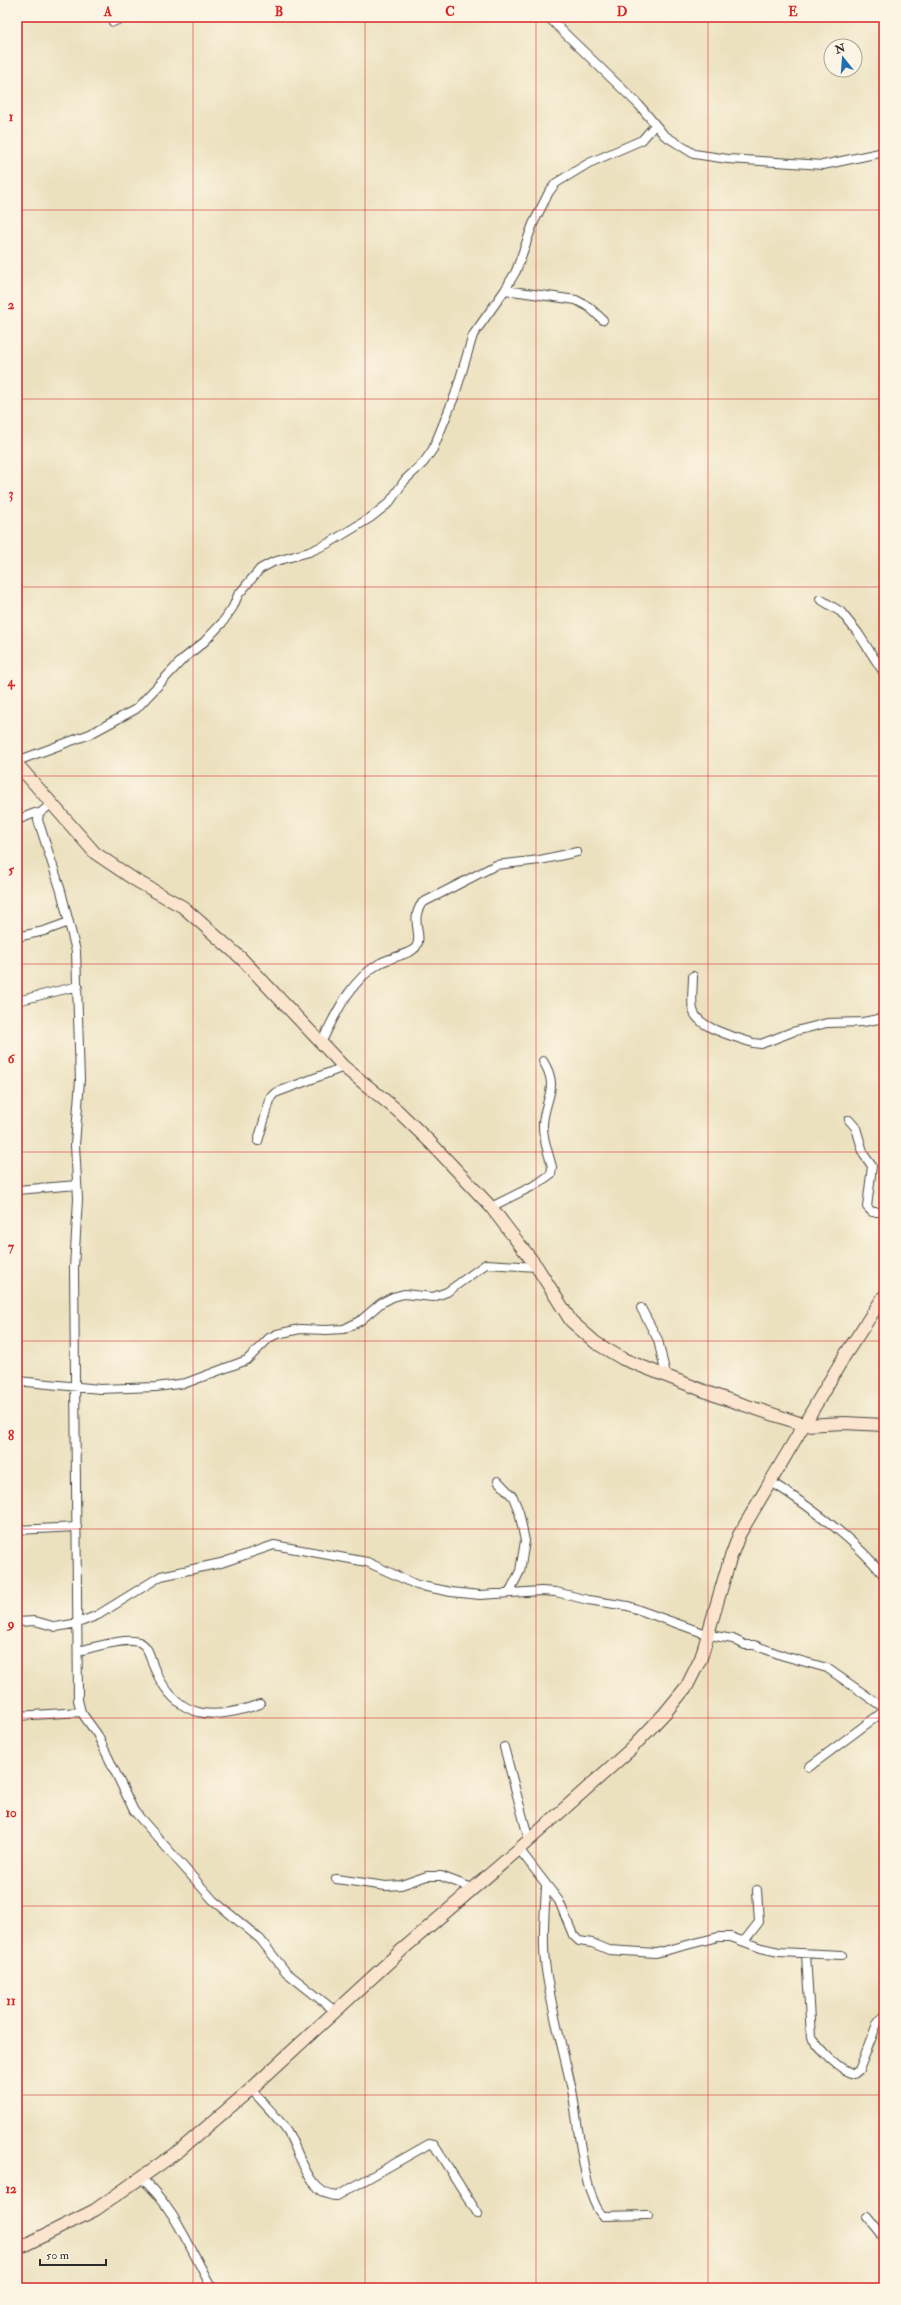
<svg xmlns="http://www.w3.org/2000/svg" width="901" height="2305" font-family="'IM FELL Double Pica',serif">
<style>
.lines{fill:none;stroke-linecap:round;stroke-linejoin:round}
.street-casing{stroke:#484641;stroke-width:10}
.secondary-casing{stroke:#484641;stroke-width:14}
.street{stroke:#fff;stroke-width:8}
.secondary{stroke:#fbe5cf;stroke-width:12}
.grid{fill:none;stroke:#d62828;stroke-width:1;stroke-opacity:0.55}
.neatline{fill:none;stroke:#d62828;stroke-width:1.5}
.grid-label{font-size:13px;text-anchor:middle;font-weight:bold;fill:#d62828}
</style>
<rect width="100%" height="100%" fill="#fcf5e5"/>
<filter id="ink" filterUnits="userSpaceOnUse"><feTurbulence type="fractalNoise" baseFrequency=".025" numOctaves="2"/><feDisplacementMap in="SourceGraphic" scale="8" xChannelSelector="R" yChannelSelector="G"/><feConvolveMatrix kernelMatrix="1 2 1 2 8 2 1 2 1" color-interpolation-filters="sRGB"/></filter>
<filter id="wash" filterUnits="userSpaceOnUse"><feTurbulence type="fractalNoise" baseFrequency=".012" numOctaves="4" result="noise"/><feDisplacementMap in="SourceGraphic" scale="16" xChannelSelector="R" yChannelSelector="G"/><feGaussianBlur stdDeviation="0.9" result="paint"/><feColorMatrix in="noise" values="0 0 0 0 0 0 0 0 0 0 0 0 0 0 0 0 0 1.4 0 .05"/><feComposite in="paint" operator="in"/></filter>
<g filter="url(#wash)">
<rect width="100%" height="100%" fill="#ece1bf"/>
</g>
<g filter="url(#ink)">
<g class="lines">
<defs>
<path id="street" d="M 548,17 L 639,105 L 664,135 L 694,154 L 728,159 L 823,165 L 884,152
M 113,22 L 125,17
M 505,290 L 576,300 L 589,307 L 603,320
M 820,599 L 841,612 L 858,633 L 884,673
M 17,761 L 90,734 L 136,709 L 183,659 L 204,642 L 222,623 L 233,607 L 238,595 L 260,569 L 273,562 L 309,552 L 329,543 L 370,518 L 389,503 L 405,480 L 424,462 L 433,449 L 455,395 L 473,335 L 505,290 L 516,271 L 533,224 L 549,192 L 556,183 L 589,163 L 642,140 L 655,125
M 51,804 L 39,814 L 38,820 L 61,891 L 76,951 L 80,1080 L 75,1145 L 78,1199 L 74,1268 L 78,1700 L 81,1712 L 97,1734 L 134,1811 L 213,1900 L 260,1939 L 286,1972 L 335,2011
M 17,820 L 35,813 L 39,814
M 17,937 L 44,931 L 69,922
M 693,976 C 693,987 691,1000 693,1010 C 698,1029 737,1037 753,1043 L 761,1044 L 792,1032 L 827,1023 L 863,1022 L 884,1018
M 17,1001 L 78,986
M 321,1043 C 336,1013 350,981 380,963 C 389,958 411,954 416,947 C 424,935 409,921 422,903 L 496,865 L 540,860 L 577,852
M 849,1120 L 856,1128 L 864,1155 L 872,1166 L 867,1207 L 872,1212 L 884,1212
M 258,1141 L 271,1097 L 275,1093 L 344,1067
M 17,1190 L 77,1185
M 491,1207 L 537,1184 L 551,1174 L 552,1167 C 549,1154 542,1138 543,1124 C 545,1097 560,1088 543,1061
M 641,1308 L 658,1340 L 666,1375
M 17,1381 L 100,1389 L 156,1387 L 186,1383 L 247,1360 L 269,1338 L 277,1334 L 300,1329 L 326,1330 L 344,1329 L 360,1321 L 381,1303 L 393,1297 L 404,1294 L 433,1297 L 447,1292 L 486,1264 L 537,1267
M 498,1481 L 513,1497 L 519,1512 L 525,1541 L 520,1571 L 509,1593
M 770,1481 C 809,1506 856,1540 884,1576
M 17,1530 L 77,1527
M 17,1622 L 35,1621 L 56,1627 L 78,1623 L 98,1615 L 161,1576 L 221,1563 L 274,1545 L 367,1562 L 417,1585 L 451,1592 L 480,1595 L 541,1591 L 556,1592 L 588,1600 L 628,1606 L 709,1635 L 733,1639 L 745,1645 L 754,1645 L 784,1656 L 827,1668 L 884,1708
M 78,1651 C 92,1648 128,1636 141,1643 C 150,1648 151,1662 155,1670 C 178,1720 213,1721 260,1704
M 17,1716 L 81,1712
M 504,1747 L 529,1840
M 809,1767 L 884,1711
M 519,1849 L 559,1901 L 573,1935 L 579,1941 L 592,1943 L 609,1950 L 656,1953 L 718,1937 L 731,1937 L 761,1948 L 779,1952 L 842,1955
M 336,1879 L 386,1886 L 401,1885 L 427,1876 L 441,1876 L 472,1888
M 546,1886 C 545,1911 542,1937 545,1962 C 550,2006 563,2048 572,2090 C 578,2119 583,2197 603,2216 L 648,2215
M 745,1940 L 759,1922 L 757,1890
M 806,1954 L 811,2037 C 821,2051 838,2069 854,2074 L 859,2070 L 877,2024 L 884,2015
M 251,2089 C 263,2103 277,2116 287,2131 C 300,2152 308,2195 337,2196 L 429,2144 L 434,2145 L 478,2214
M 141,2178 C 174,2206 191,2251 212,2288
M 867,2217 L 884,2238
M 883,2288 L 884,2284"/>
<path id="secondary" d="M 17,764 L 95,853 L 135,880 L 183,907 L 241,958 L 344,1067 L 398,1111 L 431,1143 L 491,1207 L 537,1267 L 571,1321 L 596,1343 L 623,1359 L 717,1396 L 805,1425 L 844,1423 L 884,1425
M 17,2249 L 95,2210 L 180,2150 L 251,2089 L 403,1949 L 519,1849 L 631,1749 L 665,1713 L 687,1686 L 701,1658 L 729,1562 L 739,1535 L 845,1355 L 884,1296"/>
</defs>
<use href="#street" class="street-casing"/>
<use href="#secondary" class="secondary-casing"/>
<use href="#street" class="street"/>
<use href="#secondary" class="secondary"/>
</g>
</g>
<path class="grid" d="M 193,17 L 193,2288M 365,17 L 365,2288M 536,17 L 536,2288M 708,17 L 708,2288M 17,210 L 884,210M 17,399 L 884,399M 17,587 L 884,587M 17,776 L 884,776M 17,964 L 884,964M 17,1152 L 884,1152M 17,1341 L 884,1341M 17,1529 L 884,1529M 17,1718 L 884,1718M 17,1906 L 884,1906M 17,2095 L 884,2095"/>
<rect width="901" height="2305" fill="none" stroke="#fcf5e5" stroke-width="44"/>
<g transform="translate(843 58) rotate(343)"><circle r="19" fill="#fcf5e5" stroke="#a8a49b"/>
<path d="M0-3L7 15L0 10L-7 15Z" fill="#1f6fb2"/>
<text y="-6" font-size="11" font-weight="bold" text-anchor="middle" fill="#2b2b2b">N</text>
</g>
<path d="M40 2259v6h66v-6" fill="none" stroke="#2b2b2b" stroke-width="2"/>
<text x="46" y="2259" font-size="12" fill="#2b2b2b" stroke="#fcf5e5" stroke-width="3" paint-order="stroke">50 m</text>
<rect x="22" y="22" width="857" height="2261" class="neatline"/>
<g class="grid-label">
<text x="108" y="16">A</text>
<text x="279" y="16">B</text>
<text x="450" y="16">C</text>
<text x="622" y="16">D</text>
<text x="793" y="16">E</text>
<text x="11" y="121">1</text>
<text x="11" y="309">2</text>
<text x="11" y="498">3</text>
<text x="11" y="686">4</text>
<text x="11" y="874">5</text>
<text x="11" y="1063">6</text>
<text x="11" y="1251">7</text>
<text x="11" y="1440">8</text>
<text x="11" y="1628">9</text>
<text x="11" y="1817">10</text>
<text x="11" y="2005">11</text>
<text x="11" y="2193">12</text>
</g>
</svg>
